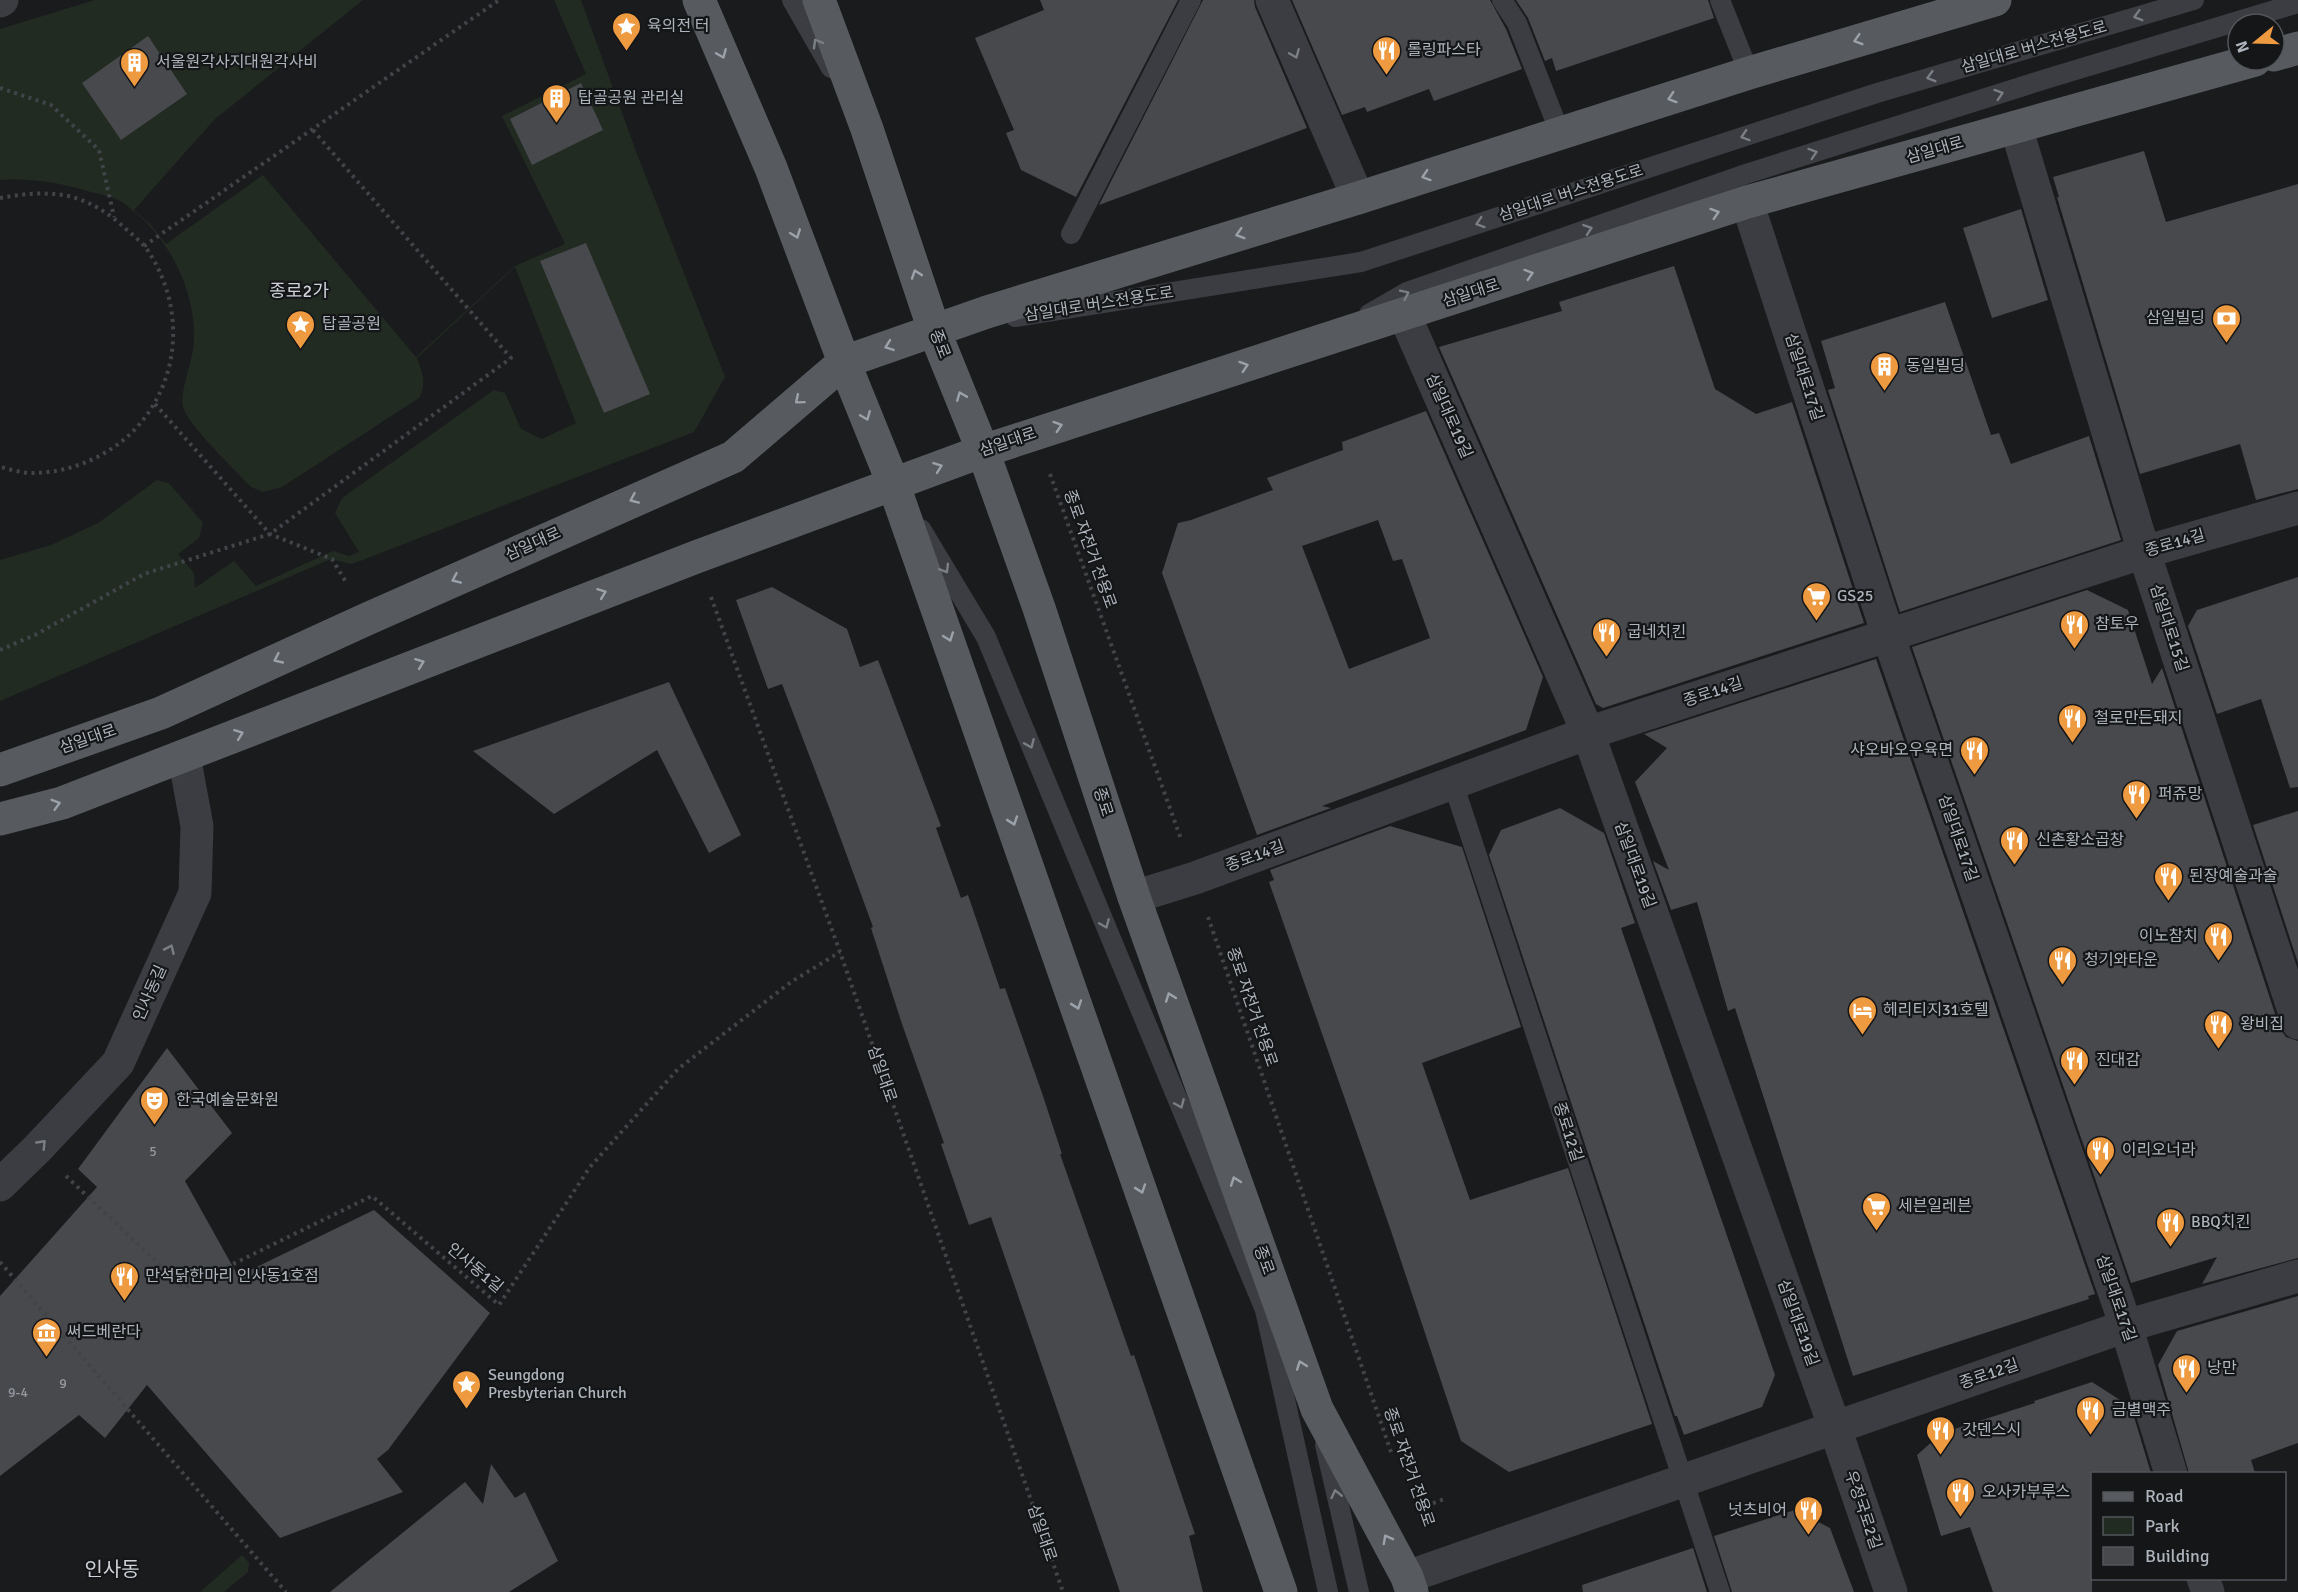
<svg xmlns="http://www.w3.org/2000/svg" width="2298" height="1592" font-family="Signika,'Noto Sans KR',sans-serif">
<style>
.green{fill:#222b22}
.building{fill:#47494d;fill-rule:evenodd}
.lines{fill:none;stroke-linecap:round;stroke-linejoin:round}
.path{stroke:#414448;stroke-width:4;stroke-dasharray:3 4.5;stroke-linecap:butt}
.service{stroke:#3b3d42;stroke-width:20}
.minor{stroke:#3b3d42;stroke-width:33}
.primary{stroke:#575b60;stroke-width:33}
.oneway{stroke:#7a7e85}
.oneway2{stroke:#9ca2aa}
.labels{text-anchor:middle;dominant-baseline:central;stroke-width:4.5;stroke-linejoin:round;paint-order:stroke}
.number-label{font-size:14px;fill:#9499a0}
.poi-label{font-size:16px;fill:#adb4bc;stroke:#151618;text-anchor:start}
.street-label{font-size:16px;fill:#adb4bc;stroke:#151618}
.neighbourhood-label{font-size:18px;fill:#ced2d8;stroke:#151618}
.quarter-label{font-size:20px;fill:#ced2d8;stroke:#151618}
</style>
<rect width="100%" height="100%" fill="#1a1b1d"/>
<path class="green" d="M 95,0 L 363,0 L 214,120 L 134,210 L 150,224 L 166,244 L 263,175 L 416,357 L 515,266 L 565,244 L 502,116 L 586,74 L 554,0 L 581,0 L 637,154 L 725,377 L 694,432 L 352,564 L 331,559 L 0,701 L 0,560 L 51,545 L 98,523 L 157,480 L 169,483 L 203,523 L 199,538 L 178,554 L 194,573 L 195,588 L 234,561 L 256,586 L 333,551 L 349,556 L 359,552 L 335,513 L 342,498 L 494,390 L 505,393 L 521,429 L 542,439 L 576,423 L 515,267 L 417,358 C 422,372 427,384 419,398 L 282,487 L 263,492 L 251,487 C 237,472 187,424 183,407 C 179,392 194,359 194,340 C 196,293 171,242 135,212 C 130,209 125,203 120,201 C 113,197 103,195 94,193 C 62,183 34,178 0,180 L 0,29 Z
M 242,1555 L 249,1563 L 248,1572 L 224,1592 L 200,1592 Z"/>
<path class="building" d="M 1040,0 L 1178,0 L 1076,197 L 1021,170 L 1006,133 L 1014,130 L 975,38 L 1044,10 Z
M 1203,0 L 1254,0 L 1255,7 L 1307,128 L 1099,205 Z
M 1292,0 L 1490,0 L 1506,29 L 1522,69 L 1434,101 L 1429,89 L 1367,112 L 1365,107 L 1342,115 Z
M 1516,0 L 1708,0 L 1714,18 L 1556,71 L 1552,58 L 1545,61 L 1528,18 Z
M 148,36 L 187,94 L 121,140 L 82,83 Z
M 581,83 L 603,130 L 532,165 L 510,119 Z
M 2144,151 L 2166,222 L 2298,184 L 2298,489 L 2256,500 L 2240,444 L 2140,474 L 2057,197 L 2059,197 L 2053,177 Z
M 2021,209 L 2048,300 L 1992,318 L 1963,228 Z
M 586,243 L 650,394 L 604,413 L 540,261 Z
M 1674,266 L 1715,389 L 1756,414 L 1792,402 L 1864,623 L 1603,708 L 1596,704 L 1439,347 L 1562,311 L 1559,302 Z
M 1945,302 L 1991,435 L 1999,433 L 2011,464 L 2089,436 L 2121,540 L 1900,612 L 1828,390 L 1835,388 L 1821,341 Z
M 1426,411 L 1543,677 L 1526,730 L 1322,806 L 1331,808 L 1257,835 L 1162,573 L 1178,523 L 1191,520 L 1273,490 L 1267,478 L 1343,450 L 1342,442 ZM 1378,520 L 1393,561 L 1402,559 L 1430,638 L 1349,669 L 1302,546 Z
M 2298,577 L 2298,787 L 2290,788 L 2261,699 L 2217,714 L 2188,626 L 2197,610 Z
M 772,587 L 847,629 L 860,667 L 878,660 L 941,826 L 936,828 L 961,898 L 968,895 L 1000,989 L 1005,988 L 1042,1093 L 1062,1154 L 1060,1154 L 1131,1356 L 1134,1355 L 1195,1534 L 1189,1536 L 1203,1592 L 1120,1592 L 991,1217 L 969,1225 L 941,1144 L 944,1143 L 902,1024 L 871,928 L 873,927 L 832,815 L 782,684 L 768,689 L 736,600 Z
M 2087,590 L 2128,610 L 2152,684 L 2162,668 L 2280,1029 L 2286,1037 L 2298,1041 L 2298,1258 L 2202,1284 L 2217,1257 L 2131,1283 L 1912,647 Z
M 1876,659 L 2095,1294 L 2088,1296 L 2089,1299 L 1853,1376 L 1735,1008 L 1728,1011 L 1697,902 L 1671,910 L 1653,861 L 1669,870 L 1635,782 L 1667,748 L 1644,734 Z
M 669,682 L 741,835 L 709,853 L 657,750 L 554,814 L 473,751 Z
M 1560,808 L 1604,833 L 1635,923 L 1621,928 L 1775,1375 L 1762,1407 L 1684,1435 L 1677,1416 L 1675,1416 L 1489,855 L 1501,830 Z
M 2298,811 L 2298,963 L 2253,825 Z
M 1390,826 L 1462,847 L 1521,1027 L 1422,1063 L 1470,1200 L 1568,1168 L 1652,1424 L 1509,1472 L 1461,1441 L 1390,1228 L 1269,882 L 1274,880 L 1270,870 Z
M 167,1048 L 232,1133 L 185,1181 L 238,1276 L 374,1210 L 490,1313 L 388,1450 L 377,1459 L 403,1492 L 280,1538 L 147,1385 L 105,1438 L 79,1415 L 0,1476 L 0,1296 L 97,1187 L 78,1169 Z
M 2298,1296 L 2298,1443 L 2251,1460 L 2255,1473 L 2189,1473 L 2158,1365 L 2177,1331 Z
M 2092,1382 L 2131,1407 L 2151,1473 L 2092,1473 L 2092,1592 L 1993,1592 L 1970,1527 L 1941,1536 L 1917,1455 L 1942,1433 L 2035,1403 L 2034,1401 Z
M 491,1464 L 515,1498 L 525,1492 L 558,1561 L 509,1592 L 330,1592 L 465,1482 L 483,1504 Z
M 1795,1510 L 1830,1528 L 1854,1592 L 1732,1592 L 1714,1536 Z
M 1693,1548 L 1707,1592 L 1583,1592 L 1582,1585 Z"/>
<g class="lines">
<path class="path" d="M 0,88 L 51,105 L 99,150 L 114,217
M 0,198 C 21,194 42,192 63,195 C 87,199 109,213 126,229 C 133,235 140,241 146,248 C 188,308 181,388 127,437 C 100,460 67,473 31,473 C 21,473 10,469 0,467
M 144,246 L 499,0
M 155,404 L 270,534 L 332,559 L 346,582
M 1050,474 L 1181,839
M 711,597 L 840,952 L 1063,1592
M 0,650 L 35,635 L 144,574 L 270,534 L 511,358 L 312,129
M 1208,917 L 1392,1455
M 66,1176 L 184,1288 L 372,1196 L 499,1305 L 590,1167 L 678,1069 L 791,982 L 840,952
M 0,1262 L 286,1592
M 1426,1506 L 1444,1499"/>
<path class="service" d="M 792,0 L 831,68
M 1502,0 L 1517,23 L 1560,133
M 1720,0 L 1749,73
M 1071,234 L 1191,0
M 1369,314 L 1407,292 L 1749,173 L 2049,78 L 2298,3
M 1015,317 L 1361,262 L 1877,93 L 2194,0
M 921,529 L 986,637 L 1265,1310 L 1328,1592
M 1453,783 L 1720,1592
M 1325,1445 L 1359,1592"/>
<path class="minor" d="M 1272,0 L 1358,198
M 0,1 L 2,0
M 2016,127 L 2144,552 L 2298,1023
M 1747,202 L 1888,635 L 2126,1326 L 2171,1474
M 1404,314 L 1588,733 L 1835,1428 L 1891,1592
M 1134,897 L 1195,878 L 1588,733 L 2144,552 L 2298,508
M 0,1185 L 37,1149 L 118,1063 L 195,893 L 197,826 L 184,756
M 1407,1577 L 2126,1326 L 2298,1276
M 2203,1578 L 2208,1592"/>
<path class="primary" d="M 699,0 L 771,168 L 844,362 L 893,483 L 1281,1592
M 819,0 L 867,129 L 934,330 L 983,451 L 1039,608 L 1134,897 L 1317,1409 L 1407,1577 L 1412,1592
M 2274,55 L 2298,48
M 0,770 L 161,713 L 367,619 L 733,457 L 844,362 L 987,312 L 1358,198 L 1749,73 L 1995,0
M 0,819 L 62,803 L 696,557 L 983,451 L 1747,202 L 2255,60"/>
</g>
<defs><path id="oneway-chevron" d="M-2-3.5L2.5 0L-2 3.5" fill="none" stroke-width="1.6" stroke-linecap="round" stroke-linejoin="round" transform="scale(1.5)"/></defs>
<g class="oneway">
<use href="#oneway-chevron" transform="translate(2138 16) rotate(164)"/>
<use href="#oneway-chevron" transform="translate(817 43) rotate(-120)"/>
<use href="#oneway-chevron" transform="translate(1295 54) rotate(67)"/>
<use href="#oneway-chevron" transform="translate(1931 77) rotate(164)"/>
<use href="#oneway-chevron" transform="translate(1999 94) rotate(-18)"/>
<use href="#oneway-chevron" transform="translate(1745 136) rotate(162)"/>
<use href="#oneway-chevron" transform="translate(1813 153) rotate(-18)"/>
<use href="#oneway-chevron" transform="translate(1480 223) rotate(162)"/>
<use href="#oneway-chevron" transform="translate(1588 229) rotate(-19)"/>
<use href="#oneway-chevron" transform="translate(1405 294) rotate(-26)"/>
<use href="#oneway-chevron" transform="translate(945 569) rotate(59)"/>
<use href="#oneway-chevron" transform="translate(1030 744) rotate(67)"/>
<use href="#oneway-chevron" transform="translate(1105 924) rotate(67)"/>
<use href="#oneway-chevron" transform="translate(170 949) rotate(-66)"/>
<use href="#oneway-chevron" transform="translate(1180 1104) rotate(67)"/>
<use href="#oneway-chevron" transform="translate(42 1144) rotate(-46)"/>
<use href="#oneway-chevron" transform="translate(1336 1494) rotate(-103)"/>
</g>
<g class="oneway2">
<use href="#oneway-chevron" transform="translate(1858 40) rotate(163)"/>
<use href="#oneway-chevron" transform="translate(722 54) rotate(67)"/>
<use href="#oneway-chevron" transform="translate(1672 98) rotate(162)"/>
<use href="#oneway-chevron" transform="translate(1426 176) rotate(162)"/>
<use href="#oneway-chevron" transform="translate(1715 213) rotate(-18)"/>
<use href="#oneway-chevron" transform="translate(796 234) rotate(69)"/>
<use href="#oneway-chevron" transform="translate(1240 234) rotate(163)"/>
<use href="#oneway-chevron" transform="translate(916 274) rotate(-109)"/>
<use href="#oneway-chevron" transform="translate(1529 274) rotate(-18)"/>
<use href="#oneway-chevron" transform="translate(889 346) rotate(160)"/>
<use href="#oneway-chevron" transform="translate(1244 366) rotate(-18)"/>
<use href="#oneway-chevron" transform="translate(961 396) rotate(-112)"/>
<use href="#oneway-chevron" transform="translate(799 400) rotate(140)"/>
<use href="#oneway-chevron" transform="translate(866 416) rotate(68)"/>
<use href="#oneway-chevron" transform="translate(1058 426) rotate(-18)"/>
<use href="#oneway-chevron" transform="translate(938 467) rotate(-20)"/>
<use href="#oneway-chevron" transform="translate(634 499) rotate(156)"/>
<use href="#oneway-chevron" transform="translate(456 579) rotate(156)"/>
<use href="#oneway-chevron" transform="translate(602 593) rotate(-21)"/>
<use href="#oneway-chevron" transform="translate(949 637) rotate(70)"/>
<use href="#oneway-chevron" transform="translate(278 659) rotate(155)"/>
<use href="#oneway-chevron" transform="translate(420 663) rotate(-21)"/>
<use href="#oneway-chevron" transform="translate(239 734) rotate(-21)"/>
<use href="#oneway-chevron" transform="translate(56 804) rotate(-16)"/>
<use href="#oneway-chevron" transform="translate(1013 821) rotate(71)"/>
<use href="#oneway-chevron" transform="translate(1170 997) rotate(-110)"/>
<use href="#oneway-chevron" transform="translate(1077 1005) rotate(71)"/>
<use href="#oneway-chevron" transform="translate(1235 1181) rotate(-110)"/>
<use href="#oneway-chevron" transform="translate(1141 1189) rotate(71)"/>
<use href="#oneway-chevron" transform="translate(1301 1365) rotate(-110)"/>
<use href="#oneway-chevron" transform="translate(1387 1539) rotate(-118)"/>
</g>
<defs>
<symbol id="sight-pin" viewBox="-11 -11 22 30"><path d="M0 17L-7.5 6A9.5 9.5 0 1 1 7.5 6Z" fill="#ee9a41" stroke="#151618"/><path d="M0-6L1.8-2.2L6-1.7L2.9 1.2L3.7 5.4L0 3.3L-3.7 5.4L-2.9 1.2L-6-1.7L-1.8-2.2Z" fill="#fff"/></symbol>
<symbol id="restaurant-pin" viewBox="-11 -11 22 30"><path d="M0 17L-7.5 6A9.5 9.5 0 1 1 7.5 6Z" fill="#ee9a41" stroke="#151618"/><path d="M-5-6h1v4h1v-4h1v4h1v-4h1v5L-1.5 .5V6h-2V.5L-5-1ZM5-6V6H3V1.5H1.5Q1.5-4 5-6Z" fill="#fff"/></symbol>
<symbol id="building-pin" viewBox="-11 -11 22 30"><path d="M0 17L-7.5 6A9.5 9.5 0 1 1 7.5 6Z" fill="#ee9a41" stroke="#151618"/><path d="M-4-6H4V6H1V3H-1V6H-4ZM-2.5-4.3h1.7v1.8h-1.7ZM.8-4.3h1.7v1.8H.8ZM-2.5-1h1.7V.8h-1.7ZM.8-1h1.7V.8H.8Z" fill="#fff"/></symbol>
<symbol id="bank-pin" viewBox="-11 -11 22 30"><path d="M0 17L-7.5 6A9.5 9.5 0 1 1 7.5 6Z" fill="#ee9a41" stroke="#151618"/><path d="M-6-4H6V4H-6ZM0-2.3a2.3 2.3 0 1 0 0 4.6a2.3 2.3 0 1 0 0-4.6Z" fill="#fff"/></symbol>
<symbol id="supermarket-pin" viewBox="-11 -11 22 30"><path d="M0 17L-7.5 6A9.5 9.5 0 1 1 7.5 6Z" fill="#ee9a41" stroke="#151618"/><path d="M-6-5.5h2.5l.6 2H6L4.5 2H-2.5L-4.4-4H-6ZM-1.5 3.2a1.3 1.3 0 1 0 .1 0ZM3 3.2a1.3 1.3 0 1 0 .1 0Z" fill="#fff"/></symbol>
<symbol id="hotel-pin" viewBox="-11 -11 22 30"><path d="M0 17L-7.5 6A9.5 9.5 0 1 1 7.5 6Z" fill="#ee9a41" stroke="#151618"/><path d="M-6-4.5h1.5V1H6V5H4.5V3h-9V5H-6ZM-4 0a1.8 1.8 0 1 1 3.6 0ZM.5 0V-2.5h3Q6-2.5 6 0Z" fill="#fff"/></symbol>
<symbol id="theatre-pin" viewBox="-11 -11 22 30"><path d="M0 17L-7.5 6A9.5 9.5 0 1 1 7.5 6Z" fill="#ee9a41" stroke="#151618"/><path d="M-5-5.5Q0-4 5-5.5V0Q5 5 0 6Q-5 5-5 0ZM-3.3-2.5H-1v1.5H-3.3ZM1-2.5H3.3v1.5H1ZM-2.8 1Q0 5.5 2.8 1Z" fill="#fff"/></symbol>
<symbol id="museum-pin" viewBox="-11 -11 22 30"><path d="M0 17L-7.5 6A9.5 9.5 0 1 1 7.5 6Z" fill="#ee9a41" stroke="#151618"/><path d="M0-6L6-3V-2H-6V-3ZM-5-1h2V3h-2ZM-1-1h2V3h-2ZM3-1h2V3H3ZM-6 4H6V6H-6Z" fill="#fff"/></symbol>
</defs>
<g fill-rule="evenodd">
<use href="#sight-pin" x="610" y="10" width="33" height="45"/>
<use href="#restaurant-pin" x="1370" y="34" width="33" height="45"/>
<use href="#building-pin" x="118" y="46" width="33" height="45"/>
<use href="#building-pin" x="540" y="82" width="33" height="45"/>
<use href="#bank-pin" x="2210" y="302" width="33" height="45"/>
<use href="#sight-pin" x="284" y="308" width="33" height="45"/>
<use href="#building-pin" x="1868" y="350" width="33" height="45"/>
<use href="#supermarket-pin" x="1800" y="580" width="33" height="45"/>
<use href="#restaurant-pin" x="2058" y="608" width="33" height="45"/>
<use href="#restaurant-pin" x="1590" y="616" width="33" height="45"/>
<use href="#restaurant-pin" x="2056" y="702" width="33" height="45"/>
<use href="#restaurant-pin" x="1958" y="734" width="33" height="45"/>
<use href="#restaurant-pin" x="2120" y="778" width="33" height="45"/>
<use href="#restaurant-pin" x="1998" y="824" width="33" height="45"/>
<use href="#restaurant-pin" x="2152" y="860" width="33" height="45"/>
<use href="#restaurant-pin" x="2202" y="920" width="33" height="45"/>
<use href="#restaurant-pin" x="2046" y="944" width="33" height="45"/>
<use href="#hotel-pin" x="1846" y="994" width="33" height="45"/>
<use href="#restaurant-pin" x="2202" y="1008" width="33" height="45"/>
<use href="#restaurant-pin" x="2058" y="1044" width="33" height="45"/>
<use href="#theatre-pin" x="138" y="1084" width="33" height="45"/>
<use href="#restaurant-pin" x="2084" y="1134" width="33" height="45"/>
<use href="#supermarket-pin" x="1860" y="1190" width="33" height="45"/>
<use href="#restaurant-pin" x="2154" y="1206" width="33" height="45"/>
<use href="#restaurant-pin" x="108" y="1260" width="33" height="45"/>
<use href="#museum-pin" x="30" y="1316" width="33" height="45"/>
<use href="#restaurant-pin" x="2170" y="1352" width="33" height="45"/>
<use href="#sight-pin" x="450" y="1368" width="33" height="45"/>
<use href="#restaurant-pin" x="2074" y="1394" width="33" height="45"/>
<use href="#restaurant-pin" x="1924" y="1414" width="33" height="45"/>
<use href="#restaurant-pin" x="1944" y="1476" width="33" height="45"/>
<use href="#restaurant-pin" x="1792" y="1494" width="33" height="45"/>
</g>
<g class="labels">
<g class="number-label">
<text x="153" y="1151">5</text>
<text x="63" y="1383">9</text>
<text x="18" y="1392">9-4</text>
</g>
<g class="poi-label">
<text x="647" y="26">육의전 터</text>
<text x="1407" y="50">롤링파스타</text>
<text x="156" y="62">서울원각사지대원각사비</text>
<text x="578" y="98">탑골공원 관리실</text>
<text x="2205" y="318" text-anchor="end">삼일빌딩</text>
<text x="322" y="324">탑골공원</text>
<text x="1906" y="366">동일빌딩</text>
<text x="1837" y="596">GS25</text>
<text x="2095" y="624">참토우</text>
<text x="1627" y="632">굽네치킨</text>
<text x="2094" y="718">철로만든돼지</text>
<text x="1953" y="750" text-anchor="end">샤오바오우육면</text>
<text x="2158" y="794">퍼쥬망</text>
<text x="2036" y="840">신촌황소곱창</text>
<text x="2189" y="876">된장예술과술</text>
<text x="2198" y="936" text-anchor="end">이노참치</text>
<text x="2084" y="960">청기와타운</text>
<text x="1883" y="1010">헤리티지31호텔</text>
<text x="2240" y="1024">왕비집</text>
<text x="2096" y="1060">진대감</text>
<text x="176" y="1100">한국예술문화원</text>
<text x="2122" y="1150">이리오너라</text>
<text x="1898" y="1206">세븐일레븐</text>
<text x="2191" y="1222">BBQ치킨</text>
<text x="145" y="1276">만석닭한마리 인사동1호점</text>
<text x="67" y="1332">써드베란다</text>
<text x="2207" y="1368">낭만</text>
<text x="488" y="1375">Seungdong<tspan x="488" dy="18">Presbyterian Church</tspan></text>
<text x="2112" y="1410">금별맥주</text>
<text x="1962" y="1430">갓덴스시</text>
<text x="1982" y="1492">오사카부루스</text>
<text x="1787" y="1510" text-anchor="end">넛츠비어</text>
</g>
<g class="street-label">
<text transform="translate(2034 47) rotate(-16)">삼일대로 버스전용도로</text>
<text transform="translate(1935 150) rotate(-16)">삼일대로</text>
<text transform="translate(1571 193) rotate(-18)">삼일대로 버스전용도로</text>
<text transform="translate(1471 293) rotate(-18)">삼일대로</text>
<text transform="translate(1099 304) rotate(-9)">삼일대로 버스전용도로</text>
<text transform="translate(940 344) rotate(69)">종로</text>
<text transform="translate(1804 377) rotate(72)">삼일대로17길</text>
<text transform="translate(1449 416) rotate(66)">삼일대로19길</text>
<text transform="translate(1008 442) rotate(-19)">삼일대로</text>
<text transform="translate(2175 543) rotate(-16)">종로14길</text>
<text transform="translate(533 544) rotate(-24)">삼일대로</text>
<text transform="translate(1090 549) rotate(70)">종로 자전거 전용로</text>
<text transform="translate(2169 628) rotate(72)">삼일대로15길</text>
<text transform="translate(1713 692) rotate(-18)">종로14길</text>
<text transform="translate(88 739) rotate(-19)">삼일대로</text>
<text transform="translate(1103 802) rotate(72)">종로</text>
<text transform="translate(1958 838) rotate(71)">삼일대로17길</text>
<text transform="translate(1255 856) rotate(-20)">종로14길</text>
<text transform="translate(1635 865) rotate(70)">삼일대로19길</text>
<text transform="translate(150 993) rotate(-66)">인사동길</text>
<text transform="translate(1252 1007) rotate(71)">종로 자전거 전용로</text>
<text transform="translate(882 1074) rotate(71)">삼일대로</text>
<text transform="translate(1568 1132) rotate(72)">종로12길</text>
<text transform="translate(1264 1260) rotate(70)">종로</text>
<text transform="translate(475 1268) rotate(40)">인사동1길</text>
<text transform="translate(2116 1298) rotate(71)">삼일대로17길</text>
<text transform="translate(1798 1323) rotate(70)">삼일대로19길</text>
<text transform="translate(1989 1374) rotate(-19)">종로12길</text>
<text transform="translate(1409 1467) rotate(71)">종로 자전거 전용로</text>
<text transform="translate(1863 1510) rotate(71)">우정국로2길</text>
<text transform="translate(1042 1533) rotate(71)">삼일대로</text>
</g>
<g class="neighbourhood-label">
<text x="299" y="291">종로2가</text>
</g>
<g class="quarter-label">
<text x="112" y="1569">인사동</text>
</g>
</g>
<rect x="2091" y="1472" width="195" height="108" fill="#151618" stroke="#52555a" stroke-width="1.5"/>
<rect x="2103" y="1492" width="30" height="9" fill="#575b60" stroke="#52555a" stroke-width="1.5"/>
<text x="2145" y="1502" font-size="18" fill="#adb4bc">Road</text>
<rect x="2103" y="1517" width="30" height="18" fill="#222b22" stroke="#52555a" stroke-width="1.5"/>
<text x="2145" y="1532" font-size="18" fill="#adb4bc">Park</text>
<rect x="2103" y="1547" width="30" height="18" fill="#47494d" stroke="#52555a" stroke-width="1.5"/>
<text x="2145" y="1562" font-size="18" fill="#adb4bc">Building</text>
<g transform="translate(2256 42) rotate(251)"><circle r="28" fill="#151618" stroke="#52555a" stroke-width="1.5"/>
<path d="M0-4.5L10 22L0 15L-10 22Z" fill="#ee9a41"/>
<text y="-9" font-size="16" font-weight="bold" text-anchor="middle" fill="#adb4bc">N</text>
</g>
</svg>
